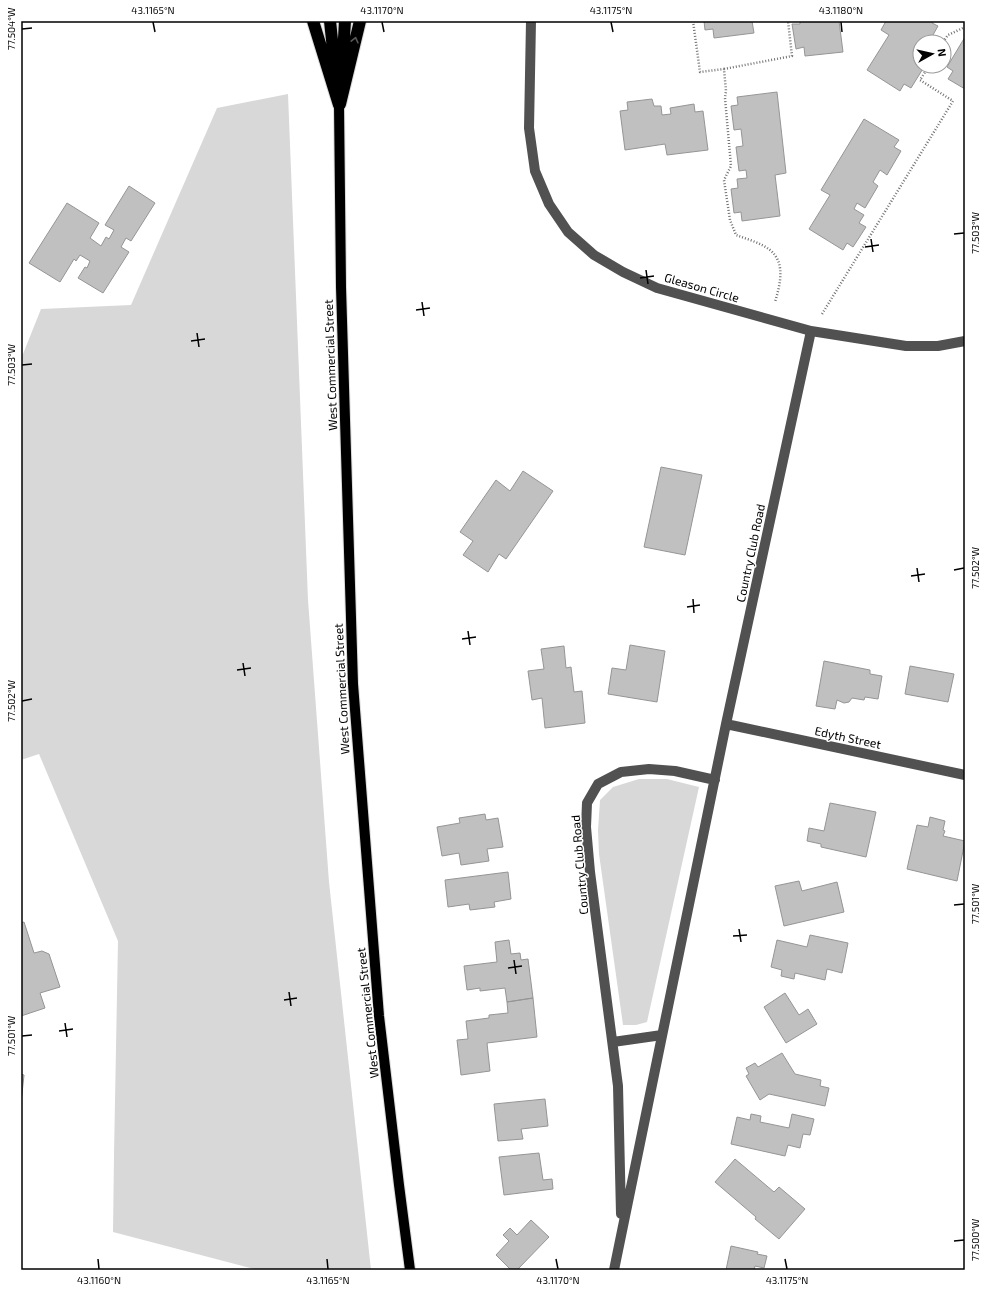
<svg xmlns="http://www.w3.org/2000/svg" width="986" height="1291" font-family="'Exo 2',sans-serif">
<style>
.green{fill:#d8d8d8}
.building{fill:#c0c0c0;stroke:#959595}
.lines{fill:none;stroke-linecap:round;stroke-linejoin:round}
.major-casing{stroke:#dbdbdb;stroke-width:12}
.highway-casing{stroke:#dbdbdb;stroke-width:14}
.path{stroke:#737373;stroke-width:2.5;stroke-dasharray:1 2;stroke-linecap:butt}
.minor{stroke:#515151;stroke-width:10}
.major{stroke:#000;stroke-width:10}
.highway{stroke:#000;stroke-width:12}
.oneway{stroke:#595959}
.ticks{fill:none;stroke:#000;stroke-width:1.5}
.labels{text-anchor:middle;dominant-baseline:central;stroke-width:3;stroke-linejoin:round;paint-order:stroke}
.street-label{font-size:12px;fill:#000;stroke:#fff}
.neatline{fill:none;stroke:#000;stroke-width:1.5}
.ticks-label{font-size:10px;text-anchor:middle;fill:#000}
</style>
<rect width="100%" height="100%" fill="#fff"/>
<path class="green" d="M 288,94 L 308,600 L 329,882 L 371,1270 L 258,1270 L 113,1232 L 114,1155 L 118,941 L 39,754 L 21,760 L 21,359 L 41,309 L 131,305 L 217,108 Z
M 639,779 L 667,779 L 699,787 L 647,1022 L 636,1025 L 623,1025 L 599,854 L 598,830 L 600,800 L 613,787 Z"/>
<path class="building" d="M 704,21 L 752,21 L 754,33 L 714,38 L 713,29 L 705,30 Z
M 800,21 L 839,21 L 843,52 L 805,56 L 804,47 L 796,49 L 792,24 L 800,24 Z
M 886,21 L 933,21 L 932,23 L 938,26 L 929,42 L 920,42 L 920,46 L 918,44 L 914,51 L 920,55 L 920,59 L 917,63 L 920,66 L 924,67 L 911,88 L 904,84 L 900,91 L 867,70 L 889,35 L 881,30 Z
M 965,37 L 965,89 L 948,79 L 953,71 L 947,67 Z
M 777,92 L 786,173 L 775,175 L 780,216 L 742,221 L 741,212 L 734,213 L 731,189 L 738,188 L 737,179 L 747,178 L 746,170 L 739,171 L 736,147 L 743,146 L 741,129 L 734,130 L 731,106 L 738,105 L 737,97 Z
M 652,99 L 654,106 L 661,106 L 662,115 L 671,114 L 670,108 L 694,104 L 695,112 L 703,111 L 708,150 L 667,155 L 665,144 L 625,150 L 620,111 L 628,110 L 627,102 Z
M 864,119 L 899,140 L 894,147 L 901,151 L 887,175 L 880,170 L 873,182 L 878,186 L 865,208 L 857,203 L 854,209 L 864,215 L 859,223 L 866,227 L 853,247 L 847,243 L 843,250 L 809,229 L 830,195 L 821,190 Z
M 129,186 L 155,203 L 131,241 L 126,238 L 121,247 L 129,252 L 103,293 L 78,278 L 85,267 L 87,268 L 90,261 L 80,255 L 76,261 L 74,259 L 60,282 L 29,263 L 67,203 L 99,223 L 90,238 L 101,246 L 106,237 L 109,239 L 114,230 L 105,225 Z
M 661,467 L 702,475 L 685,555 L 644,547 Z
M 523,471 L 553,491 L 506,559 L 499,554 L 488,572 L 463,555 L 473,541 L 460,532 L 496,480 L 510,491 Z
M 630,645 L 665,651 L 657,702 L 608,694 L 612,668 L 626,670 Z
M 564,646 L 566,668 L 571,667 L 574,692 L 582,691 L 585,723 L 545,728 L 542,698 L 532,700 L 528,671 L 544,669 L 541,649 Z
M 824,661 L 870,670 L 870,674 L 882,676 L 878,699 L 865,697 L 864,700 L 852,698 L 849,702 L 844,703 L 837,700 L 835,709 L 816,706 Z
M 910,666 L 954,674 L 948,702 L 905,694 Z
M 830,803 L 876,812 L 866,857 L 821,847 L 821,844 L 807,841 L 809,828 L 824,831 Z
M 485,814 L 486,820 L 498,818 L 503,847 L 487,849 L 489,861 L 461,865 L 459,853 L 442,856 L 437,827 L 460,823 L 459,818 Z
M 930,817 L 945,821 L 943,830 L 945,831 L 943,836 L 965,841 L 957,881 L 907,869 L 917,825 L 928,827 Z
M 508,872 L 511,899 L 494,902 L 495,907 L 470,910 L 469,904 L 448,907 L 445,880 Z
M 799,881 L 802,891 L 837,882 L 844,912 L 784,926 L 775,886 Z
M 24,922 L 34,953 L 42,951 L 49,954 L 60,987 L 40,993 L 45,1008 L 21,1016 L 21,923 Z
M 810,935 L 848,943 L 842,973 L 827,969 L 825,980 L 795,973 L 794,979 L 781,976 L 782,970 L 771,967 L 777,940 L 807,947 Z
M 509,940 L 511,954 L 520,953 L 521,960 L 528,959 L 533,998 L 507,1002 L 505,988 L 480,991 L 480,988 L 467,990 L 464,966 L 497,962 L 495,942 Z
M 785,993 L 799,1015 L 808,1009 L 817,1024 L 786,1043 L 764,1007 Z
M 533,998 L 537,1037 L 487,1043 L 490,1071 L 461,1075 L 457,1040 L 468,1039 L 466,1021 L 489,1018 L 489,1015 L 508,1013 L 507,1002 Z
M 782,1053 L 795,1074 L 821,1080 L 820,1086 L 829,1088 L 825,1106 L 769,1094 L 760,1100 L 746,1076 L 749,1074 L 746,1068 L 755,1063 L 758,1067 Z
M 21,1074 L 24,1075 L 21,1103 Z
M 545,1099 L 548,1126 L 521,1129 L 523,1139 L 498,1141 L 494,1104 Z
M 751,1114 L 761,1116 L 760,1122 L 789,1128 L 792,1114 L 814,1119 L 810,1135 L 803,1134 L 800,1148 L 788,1145 L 785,1156 L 731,1144 L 737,1117 L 750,1120 Z
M 539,1153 L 543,1180 L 552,1179 L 553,1189 L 504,1195 L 499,1157 Z
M 735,1159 L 774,1192 L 779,1187 L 805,1209 L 779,1239 L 755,1219 L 756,1217 L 715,1182 Z
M 531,1220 L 549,1237 L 517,1270 L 511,1270 L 496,1255 L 509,1241 L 503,1235 L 510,1228 L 517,1235 Z
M 731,1246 L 758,1252 L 757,1254 L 767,1256 L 764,1268 L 755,1266 L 754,1270 L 726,1270 Z"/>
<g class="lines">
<defs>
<path id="major" d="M 339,105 L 341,287 L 353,684 L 379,1016 L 399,1185 L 410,1270"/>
<path id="highway" d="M 313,21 L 339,105
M 330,21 L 336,78
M 342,72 L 345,21
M 340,104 L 360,21"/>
</defs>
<use href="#major" class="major-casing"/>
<use href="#highway" class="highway-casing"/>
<path class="path" d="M 693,21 L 700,72 L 724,69 L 726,91 L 725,98 L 731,166 L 724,180 L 730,220 L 736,235 C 747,239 761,243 770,250 C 786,263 780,285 775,302
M 943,42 L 948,35 L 965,27
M 724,69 L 792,56 L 788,21
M 822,314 L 953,101 L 920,80 L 929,66"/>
<path class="minor" d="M 531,21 L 529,128 L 535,171 L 549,204 L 568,232 L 594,255 L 623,272 L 657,288 L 811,331 L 906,346 L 938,346 L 965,341
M 726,724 L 965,775
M 613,1042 L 662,1035
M 621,1214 L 618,1086 L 590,872 L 586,827 L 587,803 L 598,784 L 621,772 L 649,769 L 675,771 L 715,780
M 614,1270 L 726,724 L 811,331"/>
<use href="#major" class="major"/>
<use href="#highway" class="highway"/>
</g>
<defs><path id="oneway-chevron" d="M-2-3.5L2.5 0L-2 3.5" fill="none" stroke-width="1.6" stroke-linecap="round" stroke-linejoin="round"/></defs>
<use class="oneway" href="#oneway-chevron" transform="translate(355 40) rotate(-76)"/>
<path class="ticks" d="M 153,22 L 155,32M 382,22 L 384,32M 611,22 L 613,32M 841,22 L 842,32M 22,29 L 32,28M 954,234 L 964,233M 871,239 L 873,252M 865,247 L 879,245M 646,270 L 648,284M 640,278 L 654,276M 422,302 L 424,316M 416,310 L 430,308M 197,333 L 199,347M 191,341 L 205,339M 22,365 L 32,364M 917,568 L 919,582M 954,570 L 964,568M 911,576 L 925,574M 693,599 L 694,613M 687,607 L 700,605M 468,631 L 470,645M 462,639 L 476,637M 243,663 L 245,676M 237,670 L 251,668M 22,701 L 32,699M 954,905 L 964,904M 739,929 L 741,942M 733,936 L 747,935M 514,960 L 516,974M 508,968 L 522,966M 289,992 L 291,1006M 284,1000 L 297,998M 65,1023 L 67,1037M 59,1031 L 73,1029M 22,1036 L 32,1035M 954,1241 L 964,1240M 98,1259 L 99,1269M 327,1259 L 328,1269M 556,1259 L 558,1269M 785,1259 L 787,1269"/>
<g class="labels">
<g class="street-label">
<text transform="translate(702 287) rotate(16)">Gleason Circle</text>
<text transform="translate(330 365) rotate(-92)">West Commercial Street</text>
<text transform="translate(750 553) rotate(-78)">Country Club Road</text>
<text transform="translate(341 689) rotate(-93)">West Commercial Street</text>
<text transform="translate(848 737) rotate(12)">Edyth Street</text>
<text transform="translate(579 865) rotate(-95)">Country Club Road</text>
<text transform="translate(367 1013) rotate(-96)">West Commercial Street</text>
</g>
</g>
<rect width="986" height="1291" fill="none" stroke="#ffffff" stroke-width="44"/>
<g transform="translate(932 54) rotate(82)"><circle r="19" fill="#ffffff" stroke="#999999"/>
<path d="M0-3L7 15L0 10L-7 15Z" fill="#000000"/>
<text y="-6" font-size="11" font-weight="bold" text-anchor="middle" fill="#000000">N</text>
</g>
<rect x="22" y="22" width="942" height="1247" class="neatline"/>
<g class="ticks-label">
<text x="153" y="14">43.1165°N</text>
<text x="382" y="14">43.1170°N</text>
<text x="611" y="14">43.1175°N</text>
<text x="841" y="14">43.1180°N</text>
<text transform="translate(11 29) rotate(-90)" y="4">77.504°W</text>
<text transform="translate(975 233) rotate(-90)" y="4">77.503°W</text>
<text transform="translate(11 365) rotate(-90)" y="4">77.503°W</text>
<text transform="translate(975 568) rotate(-90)" y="4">77.502°W</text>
<text transform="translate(11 701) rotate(-90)" y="4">77.502°W</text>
<text transform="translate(975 904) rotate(-90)" y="4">77.501°W</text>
<text transform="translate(11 1036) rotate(-90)" y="4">77.501°W</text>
<text transform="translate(975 1240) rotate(-90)" y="4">77.500°W</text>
<text x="99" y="1284">43.1160°N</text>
<text x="328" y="1284">43.1165°N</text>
<text x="558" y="1284">43.1170°N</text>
<text x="787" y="1284">43.1175°N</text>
</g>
</svg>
